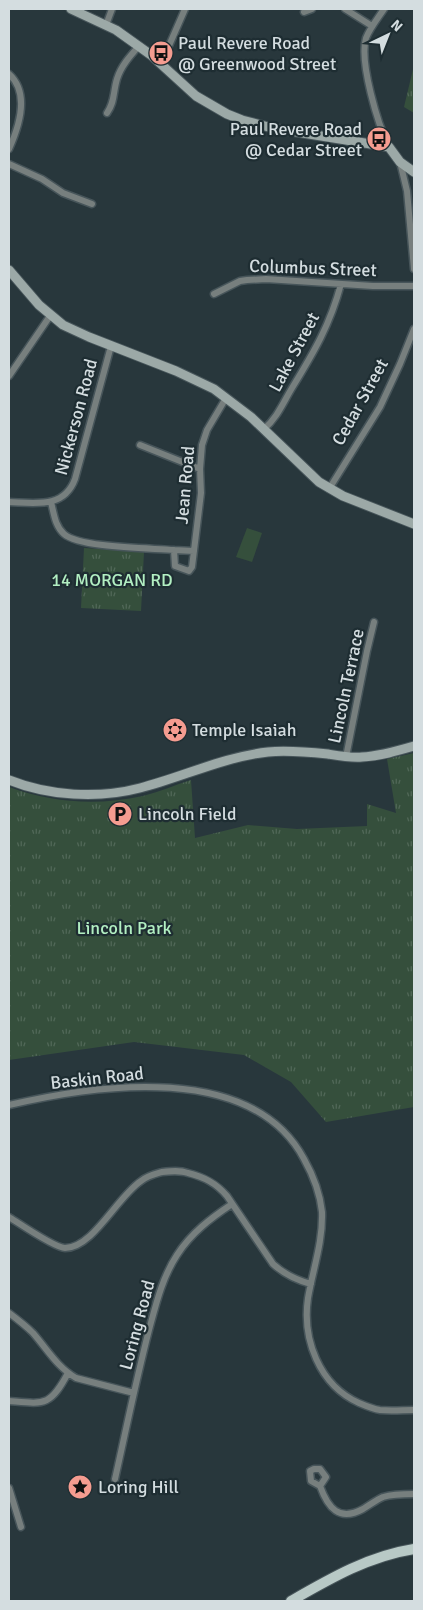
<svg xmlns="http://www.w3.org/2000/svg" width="423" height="1610" font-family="Signika,sans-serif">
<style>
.green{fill:#354f3c}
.park{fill:url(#park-tufts)}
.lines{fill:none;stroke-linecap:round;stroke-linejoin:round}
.street-casing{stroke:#47555a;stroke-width:9}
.secondary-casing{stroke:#47555a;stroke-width:11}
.primary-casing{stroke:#47555a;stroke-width:12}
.street{stroke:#777f7e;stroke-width:6}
.secondary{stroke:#9ca9a7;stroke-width:9}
.primary{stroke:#b8c9c6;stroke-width:10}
.labels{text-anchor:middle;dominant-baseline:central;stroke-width:4.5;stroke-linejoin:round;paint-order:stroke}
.poi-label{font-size:18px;fill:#d4dde0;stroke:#1e2d32;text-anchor:start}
.street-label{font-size:18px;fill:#d4dde0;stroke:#1e2d32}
.park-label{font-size:18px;fill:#b2efc2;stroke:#1e2d32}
</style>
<defs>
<pattern id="park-tufts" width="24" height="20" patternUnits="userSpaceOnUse" patternTransform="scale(1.25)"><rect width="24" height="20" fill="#354f3c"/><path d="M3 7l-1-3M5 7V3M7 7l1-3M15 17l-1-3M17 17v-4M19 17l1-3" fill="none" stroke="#516858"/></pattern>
</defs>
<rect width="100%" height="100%" fill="#28373c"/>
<path class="green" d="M 247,528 L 262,533 L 252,562 L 236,557 Z"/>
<path class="park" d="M 414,65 L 414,113 L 404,107 Z
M 84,548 L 144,552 L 141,611 L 81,608 Z
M 414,753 L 414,1107 L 326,1122 L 291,1082 L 244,1055 L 134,1042 L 9,1060 L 9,787 C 53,803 97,806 143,796 C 159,792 175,785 191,780 L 195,838 L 248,825 L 297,829 L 367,826 L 367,804 L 396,813 L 387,759 Z"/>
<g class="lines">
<defs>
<path id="street" d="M 345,9 L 372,26
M 384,9 C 378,18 370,28 366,38 C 359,62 378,125 389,147
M 304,12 L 312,9
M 106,25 L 112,9
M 161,64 L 185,9
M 9,74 C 30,93 19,127 9,149
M 107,113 C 115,102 113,92 117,79 C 121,66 130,56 139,46
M 400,162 L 407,191 L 414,269
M 9,164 L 42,179 L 63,193 L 92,204
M 214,294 L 240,281 L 247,280 L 266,279 L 373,286 L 414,286
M 9,376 L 50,316
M 264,429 C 277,418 283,403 292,388 C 314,352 330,325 341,284
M 140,445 L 200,469
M 329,489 L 380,407 L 400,364 L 414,329
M 9,502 C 35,503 64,509 75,479 L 111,346
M 51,502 C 54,514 55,526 64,534 C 80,548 150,548 174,550
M 194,551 L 174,550 L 175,566 L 189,571 L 192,567 L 201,493 L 200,469 L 202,445 L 207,430 L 226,398
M 346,757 L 367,651 L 374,622
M 9,1105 C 98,1084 252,1062 304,1159 C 313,1175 320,1193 322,1212 C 323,1242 313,1269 308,1298 C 302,1339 319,1385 359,1403 C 366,1406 373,1409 380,1410 C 391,1411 403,1410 414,1410
M 9,1217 C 20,1224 55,1248 65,1248 C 93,1248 117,1197 141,1181 C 147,1176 155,1174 162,1172 C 171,1171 180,1170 188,1173 C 204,1177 216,1183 227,1196 L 273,1264 C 285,1275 296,1280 311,1284
M 9,1313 C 17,1319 26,1326 33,1333 C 47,1349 57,1367 76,1378 L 134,1393
M 9,1401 C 44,1404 50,1407 68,1373
M 115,1479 C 126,1430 136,1380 149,1330 C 156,1304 162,1278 177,1255 C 191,1233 211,1218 232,1204
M 320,1486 L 311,1481 L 310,1471 L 314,1469 L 320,1469 L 326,1477 L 320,1486 C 328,1508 339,1522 363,1509 C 370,1505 376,1500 383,1497 C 393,1494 404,1494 414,1494
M 9,1488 L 21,1527"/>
<path id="secondary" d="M 71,9 L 116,30 L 151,55 L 196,96 L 227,114 L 242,120 L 272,128 L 389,147 L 400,162 L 414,172
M 9,270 L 39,305 L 63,325 L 89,337 L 176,371 L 214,389 L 251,417 L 319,482 L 343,496 L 414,524
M 9,780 C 49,796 98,799 140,788 C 183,777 223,757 268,752 C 288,750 308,752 328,754 C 340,756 351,758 362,757 C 380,756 397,751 414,746"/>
<path id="primary" d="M 291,1601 C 331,1578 369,1556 414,1549"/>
</defs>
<use href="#street" class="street-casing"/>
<use href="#secondary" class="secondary-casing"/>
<use href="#primary" class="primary-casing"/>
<use href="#street" class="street"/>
<use href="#secondary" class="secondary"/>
<use href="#primary" class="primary"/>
</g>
<defs>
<symbol id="bus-disc" viewBox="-11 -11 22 22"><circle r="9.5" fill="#f59c90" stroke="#1e2d32"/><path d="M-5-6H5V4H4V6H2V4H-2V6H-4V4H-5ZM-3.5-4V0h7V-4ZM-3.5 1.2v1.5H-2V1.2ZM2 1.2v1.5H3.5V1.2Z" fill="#111"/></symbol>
<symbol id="synagogue-disc" viewBox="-11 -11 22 22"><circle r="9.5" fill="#f59c90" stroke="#1e2d32"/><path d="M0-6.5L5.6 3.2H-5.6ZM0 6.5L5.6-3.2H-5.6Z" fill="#111"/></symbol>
<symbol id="parking-disc" viewBox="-11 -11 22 22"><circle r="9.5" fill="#f59c90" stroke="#1e2d32"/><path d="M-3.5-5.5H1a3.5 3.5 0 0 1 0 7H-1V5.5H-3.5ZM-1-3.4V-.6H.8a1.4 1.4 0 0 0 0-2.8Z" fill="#111"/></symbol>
<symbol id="sight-disc" viewBox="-11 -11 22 22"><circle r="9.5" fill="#f59c90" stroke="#1e2d32"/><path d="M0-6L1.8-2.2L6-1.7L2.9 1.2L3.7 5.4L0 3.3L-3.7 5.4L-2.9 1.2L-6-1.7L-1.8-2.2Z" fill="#111"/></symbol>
</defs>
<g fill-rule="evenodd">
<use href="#bus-disc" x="147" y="39" width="28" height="28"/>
<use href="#bus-disc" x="365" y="125" width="28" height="28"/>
<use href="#synagogue-disc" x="161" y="716" width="28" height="28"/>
<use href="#parking-disc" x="106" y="800" width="28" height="28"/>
<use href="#sight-disc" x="66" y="1473" width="28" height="28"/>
</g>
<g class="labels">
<g class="poi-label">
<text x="178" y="43">Paul Revere Road<tspan x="178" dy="21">@ Greenwood Street</tspan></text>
<text x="362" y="129" text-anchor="end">Paul Revere Road<tspan x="362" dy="21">@ Cedar Street</tspan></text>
<text x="192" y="730">Temple Isaiah</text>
<text x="138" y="814">Lincoln Field</text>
<text x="98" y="1487">Loring Hill</text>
</g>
<g class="street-label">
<text transform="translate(313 268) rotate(2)">Columbus Street</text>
<text transform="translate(294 352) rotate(-62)">Lake Street</text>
<text transform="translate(360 402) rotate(-61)">Cedar Street</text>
<text transform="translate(76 417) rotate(-75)">Nickerson Road</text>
<text transform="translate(185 485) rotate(-85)">Jean Road</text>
<text transform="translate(346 686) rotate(-78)">Lincoln Terrace</text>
<text transform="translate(97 1078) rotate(-6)">Baskin Road</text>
<text transform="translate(137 1325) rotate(-75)">Loring Road</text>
</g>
<g class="park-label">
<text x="112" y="580">14 MORGAN RD</text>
<text x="124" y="928">Lincoln Park</text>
</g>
</g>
<rect width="423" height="1610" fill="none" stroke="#d4dde0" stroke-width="20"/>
<g transform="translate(388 35) rotate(43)" stroke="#1e2d32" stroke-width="4" paint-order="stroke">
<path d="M0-4L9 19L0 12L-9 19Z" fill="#d4dde0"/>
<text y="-8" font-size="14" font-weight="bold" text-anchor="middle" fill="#d4dde0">N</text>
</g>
</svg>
